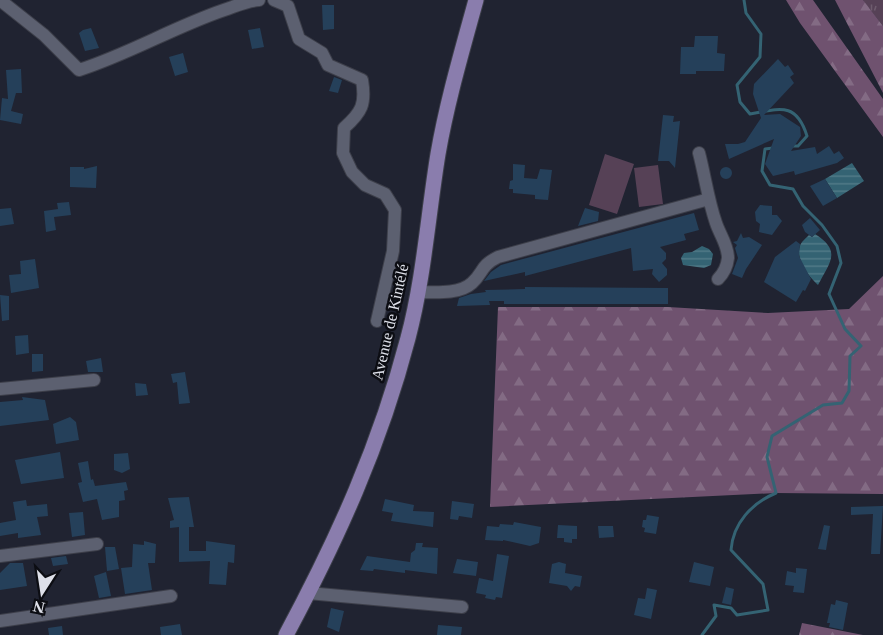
<svg xmlns="http://www.w3.org/2000/svg" width="883" height="635" font-family="'Times New Roman',serif">
<style>
.grass{fill:url(#grass-tufts)}
.forest{fill:url(#forest-firs)}
.pitch{fill:#564156}
.water{fill:url(#water-rules)}
.lines{fill:none;stroke-linecap:round;stroke-linejoin:round}
.stream{stroke:#346373;stroke-width:3}
.building{fill:#25405a}
.minor-casing{stroke:#3d3f4a;stroke-width:14}
.major-casing{stroke:#3d3f4a;stroke-width:17}
.minor{stroke:#5c6070;stroke-width:12}
.major{stroke:#8a7dad;stroke-width:15}
.labels{text-anchor:middle;dominant-baseline:central;stroke-width:5;stroke-linejoin:round;paint-order:stroke}
.street-label{font-size:16px;fill:#dee0e9;stroke:#0c0d13}
</style>
<defs>
<pattern id="grass-tufts" width="24" height="20" patternUnits="userSpaceOnUse" patternTransform="scale(1.5)"><rect width="24" height="20" fill="#564156"/><path d="M3 7l-1-3M5 7V3M7 7l1-3M15 17l-1-3M17 17v-4M19 17l1-3" fill="none" stroke="#6e5c6e"/></pattern>
<pattern id="forest-firs" width="22" height="20" patternUnits="userSpaceOnUse" patternTransform="scale(1.5)"><rect width="22" height="20" fill="#6f526f"/><path d="M5 1l3.5 6h-7zM16 11l3.5 6h-7z" fill="#836b84"/></pattern>
<pattern id="water-rules" width="6" height="5" patternUnits="userSpaceOnUse" patternTransform="scale(1.5)"><rect width="6" height="5" fill="#346373"/><path d="M0 2.5h6" fill="none" stroke="#517987"/></pattern>
</defs>
<rect width="100%" height="100%" fill="#202331"/>
<path class="grass" d="M 863,0 L 883,0 L 883,26 L 864,2 Z"/>
<path class="forest" d="M 786,0 L 813,0 L 883,99 L 883,137 L 800,23 Z
M 835,0 L 863,0 L 883,26 L 883,93 Z
M 883,276 L 883,494 L 776,493 L 490,507 L 498,307 L 668,307 L 768,313 L 849,309 Z
M 802,623 L 863,635 L 799,635 Z"/>
<path class="pitch" d="M 605,154 L 634,164 L 617,214 L 589,205 Z
M 658,165 L 663,204 L 639,207 L 634,168 Z"/>
<path class="water" d="M 852,163 L 864,181 L 837,198 L 825,179 Z
M 815,234 C 842,251 830,262 818,285 C 809,277 795,259 800,246 C 801,242 806,238 809,235 L 812,237 Z
M 702,246 L 709,249 L 713,254 L 711,265 L 704,268 L 683,265 L 681,258 L 684,253 L 692,252 Z"/>
<g class="lines">
<path class="stream" d="M 744,0 L 746,13 L 761,34 L 760,57 L 737,85 L 740,102 L 750,114 C 779,109 796,101 807,136 L 798,146 L 792,146
M 702,635 L 716,616 L 714,605 L 731,608 L 737,615 L 768,610 L 763,584 L 731,550 C 733,523 752,503 776,493 L 767,457 L 772,436 L 823,405 L 842,403 L 849,391 L 850,356 L 861,346 L 845,329 L 829,294 L 841,263 L 837,246 L 822,225 L 803,206 L 793,189 L 770,185 L 762,171 L 765,149 L 773,148"/>
</g>
<path class="building" d="M 322,5 L 334,5 L 334,29 L 323,30 Z
M 91,28 L 99,48 L 85,51 L 79,33 L 83,30 Z
M 260,28 L 264,47 L 252,49 L 248,30 Z
M 695,36 L 718,36 L 717,53 L 725,54 L 724,71 L 696,71 L 696,74 L 680,74 L 681,47 L 694,47 Z
M 183,53 L 188,72 L 175,76 L 169,57 Z
M 778,59 L 785,67 L 788,65 L 794,74 L 790,77 L 794,83 L 764,115 L 780,114 L 800,127 L 801,136 L 791,151 L 815,147 L 817,154 L 829,146 L 834,154 L 839,151 L 844,158 L 837,163 L 795,175 L 794,171 L 773,176 L 765,164 L 774,139 L 729,159 L 725,144 L 738,144 L 745,142 L 761,118 L 753,94 L 754,84 Z
M 21,69 L 22,93 L 16,93 L 11,111 L 23,114 L 21,124 L 0,120 L 2,98 L 8,99 L 6,70 Z
M 334,77 L 342,80 L 338,93 L 329,91 Z
M 663,115 L 674,116 L 673,122 L 680,121 L 675,168 L 669,161 L 658,161 Z
M 513,164 L 525,165 L 524,178 L 537,179 L 540,169 L 552,170 L 548,200 L 535,199 L 535,195 L 513,193 L 513,189 L 509,189 L 510,181 L 513,180 Z
M 97,166 L 96,188 L 70,187 L 70,167 L 84,167 L 84,169 Z
M720 173a6 6 0 1 1 12 0a6 6 0 1 1-12 0Z
M 825,179 L 837,198 L 823,206 L 810,186 Z
M 69,202 L 71,215 L 54,217 L 56,230 L 46,232 L 44,211 L 58,209 L 57,203 Z
M 760,205 L 772,206 L 772,215 L 777,215 L 782,221 L 772,235 L 759,232 L 760,224 L 756,221 L 755,212 Z
M 11,208 L 14,224 L 0,226 L 0,209 Z
M 585,208 L 599,212 L 598,221 L 578,226 Z
M 694,213 L 699,230 L 684,234 L 686,240 L 660,247 L 666,253 L 666,259 L 662,263 L 667,269 L 667,275 L 659,282 L 652,274 L 653,269 L 633,271 L 631,248 L 525,276 L 525,272 L 484,281 L 491,272 L 501,265 Z
M 810,218 L 820,230 L 812,237 L 805,232 L 802,225 Z
M 741,233 L 743,238 L 749,237 L 762,245 L 746,269 L 742,278 L 732,274 L 738,258 L 735,248 L 737,245 L 733,242 L 737,241 Z
M 796,241 L 800,244 L 799,256 L 811,279 L 805,291 L 803,290 L 796,302 L 764,282 L 775,257 Z
M 35,259 L 39,288 L 11,293 L 9,275 L 21,274 L 20,261 Z
M 525,287 L 668,288 L 668,304 L 504,304 L 504,301 L 489,301 L 490,305 L 457,306 L 459,298 L 471,294 L 486,292 L 485,290 L 525,289 Z
M 0,295 L 9,296 L 9,320 L 2,321 Z
M 28,335 L 29,353 L 16,355 L 15,336 Z
M 32,354 L 43,354 L 43,371 L 32,372 Z
M 101,358 L 103,372 L 88,372 L 86,361 Z
M 185,372 L 190,403 L 179,404 L 177,382 L 173,383 L 171,374 Z
M 135,383 L 146,384 L 148,395 L 136,396 Z
M 22,397 L 45,400 L 49,420 L 0,426 L 0,402 L 23,400 Z
M 70,417 L 76,422 L 79,440 L 56,444 L 53,424 Z
M 60,452 L 64,478 L 21,484 L 15,460 Z
M 128,453 L 130,469 L 122,473 L 114,470 L 114,454 Z
M 88,461 L 91,480 L 93,479 L 95,486 L 126,482 L 128,490 L 124,491 L 125,500 L 119,501 L 119,517 L 102,520 L 97,499 L 83,502 L 78,483 L 82,482 L 78,463 Z
M 189,497 L 194,527 L 189,527 L 189,551 L 206,551 L 206,541 L 235,545 L 234,563 L 228,562 L 226,585 L 209,584 L 210,561 L 179,562 L 179,527 L 170,528 L 170,521 L 174,520 L 168,498 Z
M 385,499 L 414,505 L 413,511 L 434,512 L 433,527 L 391,521 L 393,513 L 382,511 Z
M 26,500 L 27,506 L 47,504 L 48,516 L 37,517 L 41,535 L 18,538 L 18,533 L 0,536 L 0,523 L 16,520 L 13,502 Z
M 452,501 L 474,504 L 472,518 L 459,516 L 458,520 L 450,519 Z
M 883,506 L 880,554 L 871,554 L 873,514 L 851,515 L 851,507 Z
M 83,512 L 85,535 L 72,537 L 69,513 Z
M 647,515 L 659,517 L 656,534 L 644,532 L 645,528 L 642,527 L 643,520 L 646,520 Z
M 514,522 L 541,527 L 539,543 L 530,546 L 503,540 L 503,541 L 485,540 L 487,526 L 499,527 L 500,524 L 513,525 Z
M 558,525 L 577,526 L 577,539 L 572,539 L 572,543 L 564,542 L 564,538 L 557,538 Z
M 824,525 L 830,526 L 826,550 L 818,549 Z
M 598,526 L 613,526 L 614,537 L 599,538 Z
M 144,541 L 156,544 L 155,563 L 148,563 L 152,590 L 125,594 L 121,568 L 132,567 L 133,544 L 144,545 Z
M 416,543 L 423,543 L 422,547 L 438,548 L 437,574 L 405,570 L 405,573 L 374,569 L 373,571 L 360,570 L 367,556 L 410,562 L 411,553 L 415,550 Z
M 105,547 L 115,547 L 119,569 L 107,571 Z
M 497,554 L 509,556 L 502,598 L 496,597 L 495,600 L 485,598 L 486,595 L 476,593 L 479,578 L 493,581 Z
M 66,556 L 68,564 L 53,566 L 51,558 Z
M 457,559 L 478,562 L 476,576 L 453,573 Z
M 559,562 L 566,564 L 565,573 L 582,576 L 580,587 L 575,586 L 571,591 L 567,586 L 549,583 L 552,564 Z
M 694,562 L 714,567 L 710,586 L 689,582 Z
M 10,563 L 23,563 L 27,586 L 0,590 L 0,573 Z
M 796,568 L 807,569 L 804,593 L 793,592 L 794,586 L 785,585 L 787,571 L 796,573 Z
M 106,572 L 111,596 L 99,598 L 94,576 Z
M 726,587 L 734,589 L 731,605 L 722,603 Z
M 647,588 L 657,590 L 651,619 L 634,615 L 638,598 L 645,599 Z
M 836,600 L 848,603 L 843,630 L 829,627 L 830,623 L 827,623 L 831,604 L 835,605 Z
M 331,608 L 344,611 L 339,632 L 327,627 Z
M 180,624 L 182,635 L 161,635 L 160,627 Z
M 438,625 L 462,627 L 461,635 L 437,635 Z
M 62,626 L 63,635 L 49,635 L 48,628 Z"/>
<g class="lines">
<defs>
<path id="minor" d="M 0,0 L 44,35 L 79,70 C 129,54 174,27 224,10 C 236,6 246,1 259,0
M 274,0 L 288,6 L 299,39 L 322,53 L 328,65 L 362,80 C 366,104 362,112 344,128 L 343,153 L 352,172 L 365,185 L 385,194 L 395,210 L 393,251 L 377,321
M 699,153 C 705,176 708,200 716,223 C 720,235 728,245 728,258 C 727,267 724,273 718,279
M 417,292 C 433,292 459,295 472,283 C 484,272 480,266 498,257 L 709,199
M 0,389 L 94,380
M 0,556 L 97,544
M 308,593 L 462,607
M 0,621 L 171,596"/>
<path id="major" d="M 286,635 C 338,538 380,445 408,338 C 424,278 428,215 438,154 C 447,102 462,51 476,0"/>
</defs>
<use href="#minor" class="minor-casing"/>
<use href="#major" class="major-casing"/>
<use href="#minor" class="minor"/>
<use href="#major" class="major"/>
</g>
<g class="labels">
<g class="street-label">
<text transform="translate(390 322) rotate(-77)">Avenue de Kintélé</text>
</g>
</g>
<g transform="translate(42 593) rotate(192)" stroke="#0c0d13" stroke-width="4.5" paint-order="stroke">
<path d="M0-4.5L10 22L0 15L-10 22Z" fill="#dee0e9"/>
<text y="-9" font-size="16" font-weight="bold" text-anchor="middle" fill="#dee0e9">N</text>
</g>
</svg>
